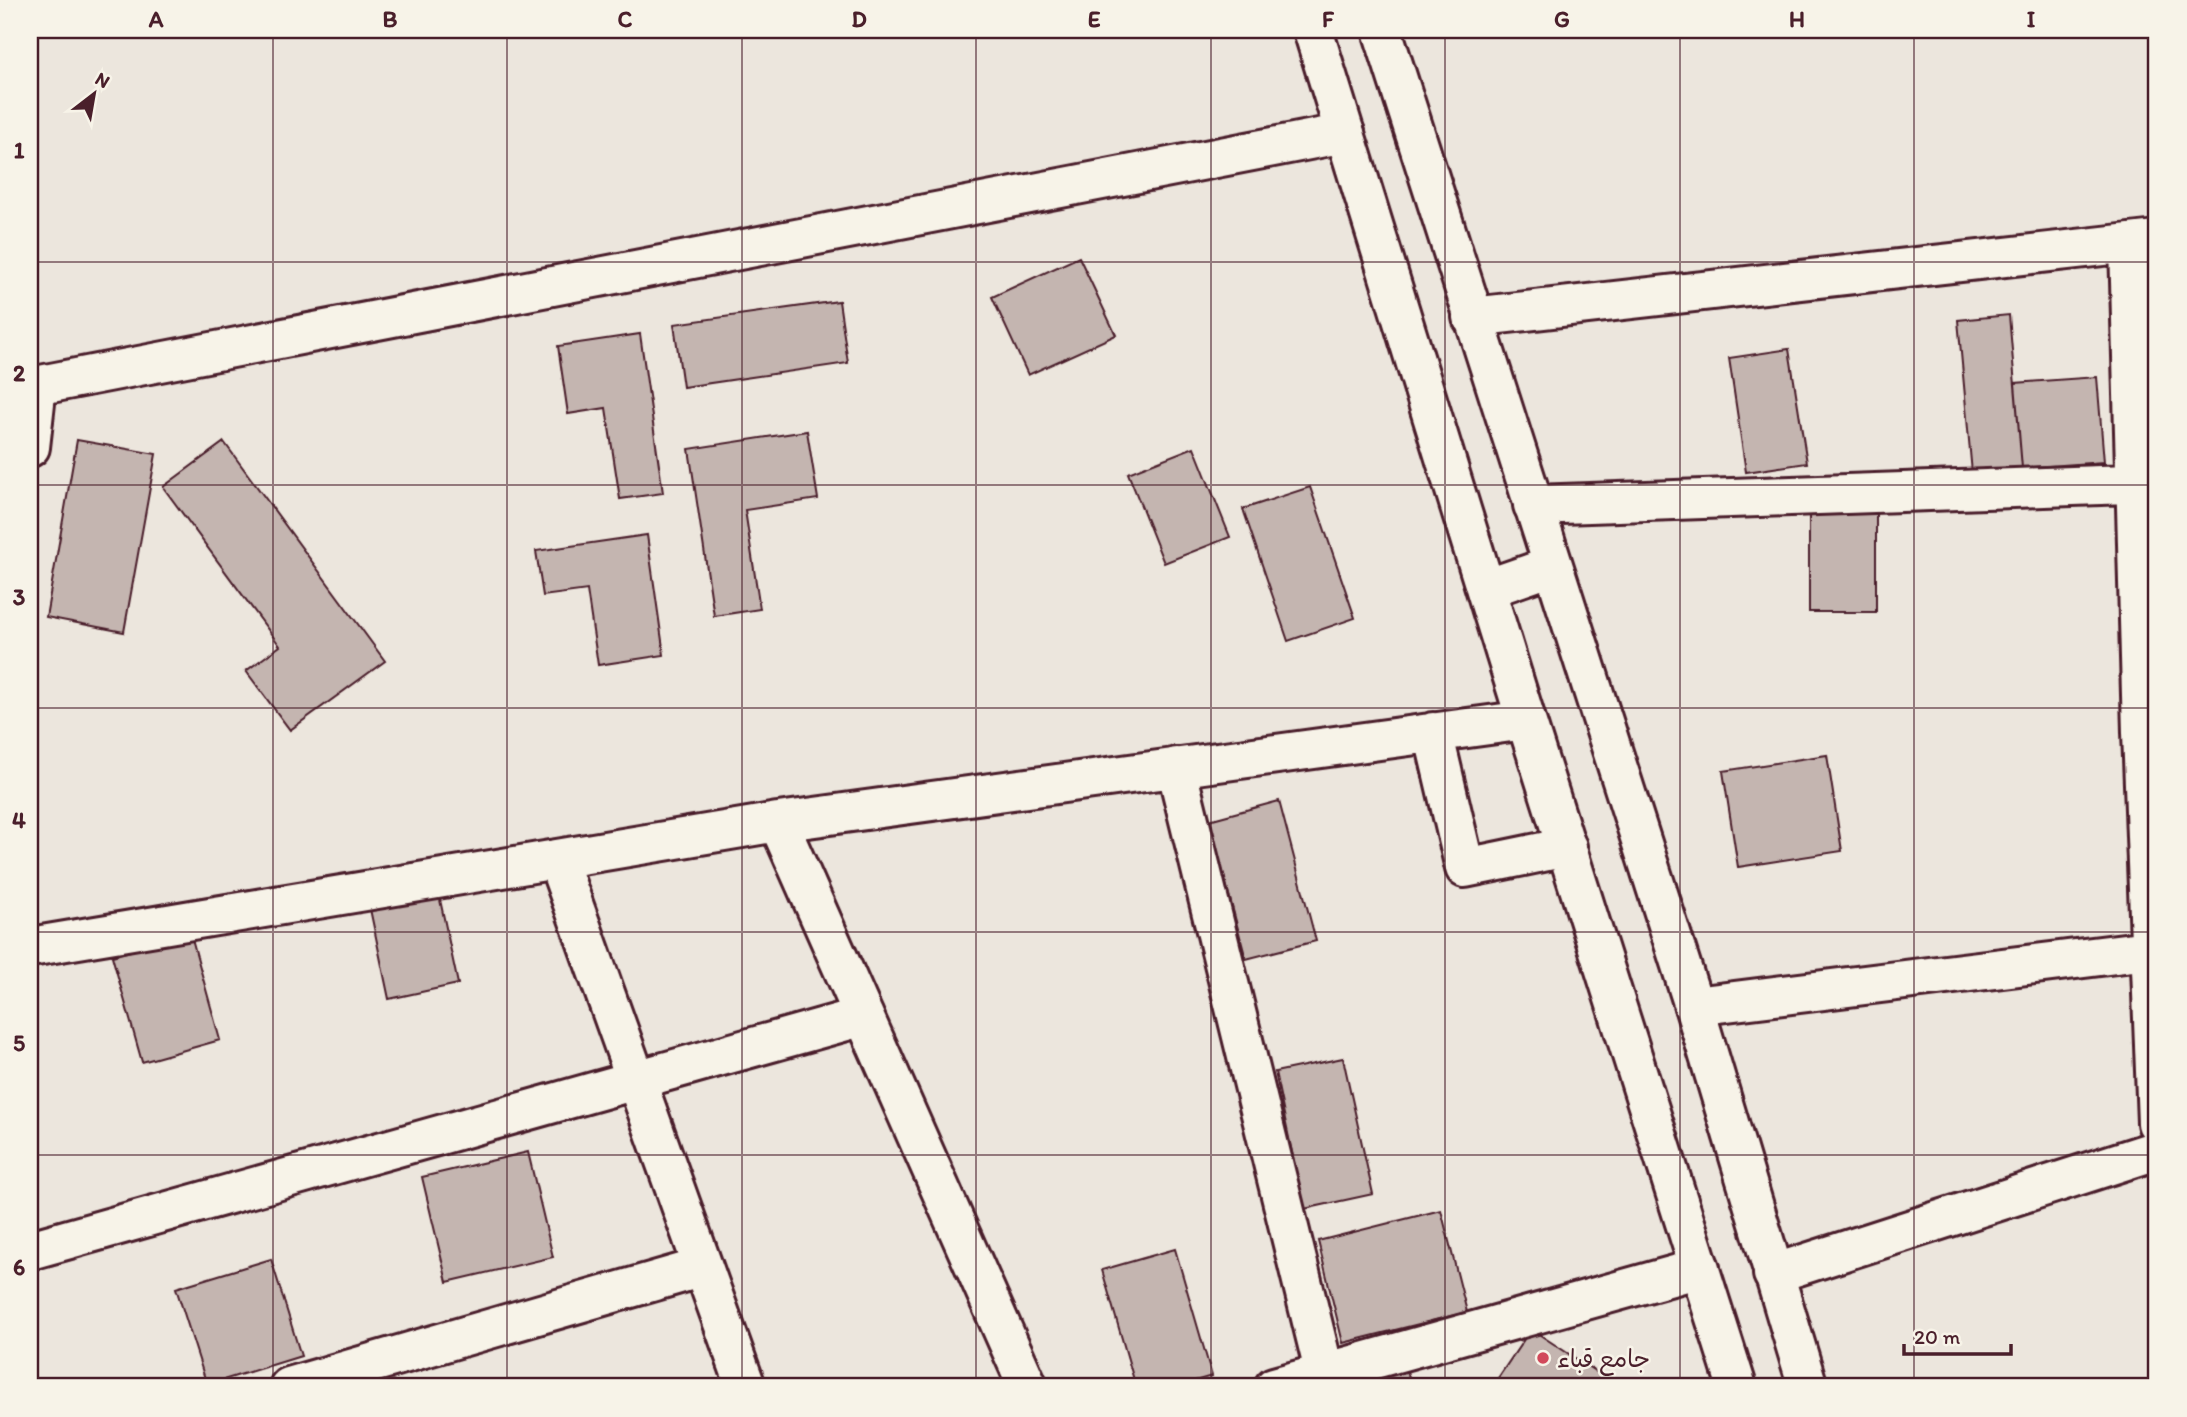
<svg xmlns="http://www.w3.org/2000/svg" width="2187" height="1417" font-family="Itim,'Playpen Sans Arabic',sans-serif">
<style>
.building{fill:#c4b5b0;stroke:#4a1f2b;stroke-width:2}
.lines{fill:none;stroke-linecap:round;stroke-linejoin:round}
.minor-casing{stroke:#4a1f2b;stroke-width:44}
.major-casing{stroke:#4a1f2b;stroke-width:44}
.minor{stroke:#f7f3e8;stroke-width:38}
.major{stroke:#f7f3e8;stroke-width:38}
.grid{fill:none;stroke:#4a1f2b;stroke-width:2;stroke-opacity:0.55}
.poi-dot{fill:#d1495b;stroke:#f7f3e8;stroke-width:2.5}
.labels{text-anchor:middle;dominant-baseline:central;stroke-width:5;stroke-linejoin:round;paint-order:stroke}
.poi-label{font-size:24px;fill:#4a1f2b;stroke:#f7f3e8;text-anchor:start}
.neatline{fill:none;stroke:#4a1f2b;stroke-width:2.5}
.grid-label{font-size:23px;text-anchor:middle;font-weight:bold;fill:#4a1f2b}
</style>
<rect width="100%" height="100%" fill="#ece6dd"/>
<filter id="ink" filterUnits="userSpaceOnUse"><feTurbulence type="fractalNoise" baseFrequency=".0143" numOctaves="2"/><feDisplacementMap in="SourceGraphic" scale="14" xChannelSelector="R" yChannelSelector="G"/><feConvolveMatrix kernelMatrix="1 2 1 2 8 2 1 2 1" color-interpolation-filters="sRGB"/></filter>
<g filter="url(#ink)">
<path class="building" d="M 1079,257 L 1116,335 L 1028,375 L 992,297 Z
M 839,301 L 848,363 L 683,387 L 674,324 Z
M 2009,315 L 2022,468 L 1972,473 L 1958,320 Z
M 640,334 L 663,493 L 620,499 L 606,408 L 568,414 L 558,346 Z
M 1789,349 L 1807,463 L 1746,472 L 1729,358 Z
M 2097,377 L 2104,462 L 2022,468 L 2015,383 Z
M 807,431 L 818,499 L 745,510 L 760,609 L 714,616 L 689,449 Z
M 77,440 L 156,454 L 124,632 L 46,617 Z
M 224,442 L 385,661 L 290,730 L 246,671 L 280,646 L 163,487 Z
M 1194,447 L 1230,537 L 1164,563 L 1128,473 Z
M 1310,487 L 1355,618 L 1288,641 L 1243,509 Z
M 1809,502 L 1876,502 L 1876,612 L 1809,612 Z
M 647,535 L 664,655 L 598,665 L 587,590 L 543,596 L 536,551 Z
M 1827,755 L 1842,851 L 1738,867 L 1723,771 Z
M 1279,801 L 1316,941 L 1246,959 L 1209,820 Z
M 439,895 L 458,984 L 389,999 L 370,909 Z
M 191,935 L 220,1040 L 142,1062 L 112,956 Z
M 1343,1058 L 1373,1194 L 1304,1209 L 1275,1072 Z
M 528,1152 L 553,1257 L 447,1282 L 422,1177 Z
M 1441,1210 L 1467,1312 L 1343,1343 L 1318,1241 Z
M 1175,1249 L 1212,1376 L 1174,1387 L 1136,1387 L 1102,1270 Z
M 271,1259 L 301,1356 L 207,1385 L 176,1288 Z
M 1531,1329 L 1619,1387 L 1492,1387 Z
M 1404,1362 L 1412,1387 L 1333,1387 Z"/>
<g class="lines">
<defs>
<path id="minor" d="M 2129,243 L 2142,732 L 2157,1123
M 1472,317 L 2157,240
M 30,387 L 1345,133
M 30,447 L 37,385
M 1533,505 L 2157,483
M 1433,732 L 1465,868 L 1567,847
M 1176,767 L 1328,1387
M 778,822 L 1028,1387
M 557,859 L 746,1387
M 30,947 L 778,822 L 1526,720
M 1694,1006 L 2157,949
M 30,1250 L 864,1016
M 1773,1274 L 2157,1150
M 289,1387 L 703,1267
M 1274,1387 L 1700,1268"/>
<path id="major" d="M 1313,30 L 1526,720 L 1737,1387
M 1382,30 L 1694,1006 L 1808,1387
M 1486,589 L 1552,566"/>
</defs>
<use href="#minor" class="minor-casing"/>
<use href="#major" class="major-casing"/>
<use href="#minor" class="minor"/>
<use href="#major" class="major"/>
</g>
</g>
<path class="grid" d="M 273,30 L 273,1387M 507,30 L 507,1387M 742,30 L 742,1387M 976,30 L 976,1387M 1211,30 L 1211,1387M 1445,30 L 1445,1387M 1680,30 L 1680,1387M 1914,30 L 1914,1387M 30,262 L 2157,262M 30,485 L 2157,485M 30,708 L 2157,708M 30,932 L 2157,932M 30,1155 L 2157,1155"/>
<circle class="poi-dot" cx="1543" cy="1358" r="7"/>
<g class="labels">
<g class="poi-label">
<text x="1557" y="1358">جامع قباء</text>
</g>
</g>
<rect width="2187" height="1417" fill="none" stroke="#f7f3e8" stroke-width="77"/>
<g transform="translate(94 94) rotate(31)" stroke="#f7f3e8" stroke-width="5" paint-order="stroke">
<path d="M0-5L12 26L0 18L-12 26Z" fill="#4a1f2b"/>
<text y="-10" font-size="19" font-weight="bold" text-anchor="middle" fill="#4a1f2b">N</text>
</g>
<path d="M1904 1344v10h107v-10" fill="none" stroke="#4a1f2b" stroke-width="3.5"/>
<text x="1914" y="1344" font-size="21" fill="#4a1f2b" stroke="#f7f3e8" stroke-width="5" paint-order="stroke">20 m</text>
<rect x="38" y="38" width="2110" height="1340" class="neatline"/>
<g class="grid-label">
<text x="156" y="27">A</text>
<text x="390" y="27">B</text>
<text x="625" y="27">C</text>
<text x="859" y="27">D</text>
<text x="1094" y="27">E</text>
<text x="1328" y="27">F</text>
<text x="1562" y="27">G</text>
<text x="1797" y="27">H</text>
<text x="2031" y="27">I</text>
<text x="19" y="158">1</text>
<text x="19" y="381">2</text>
<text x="19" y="605">3</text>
<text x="19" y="828">4</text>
<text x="19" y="1051">5</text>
<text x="19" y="1275">6</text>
</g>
</svg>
